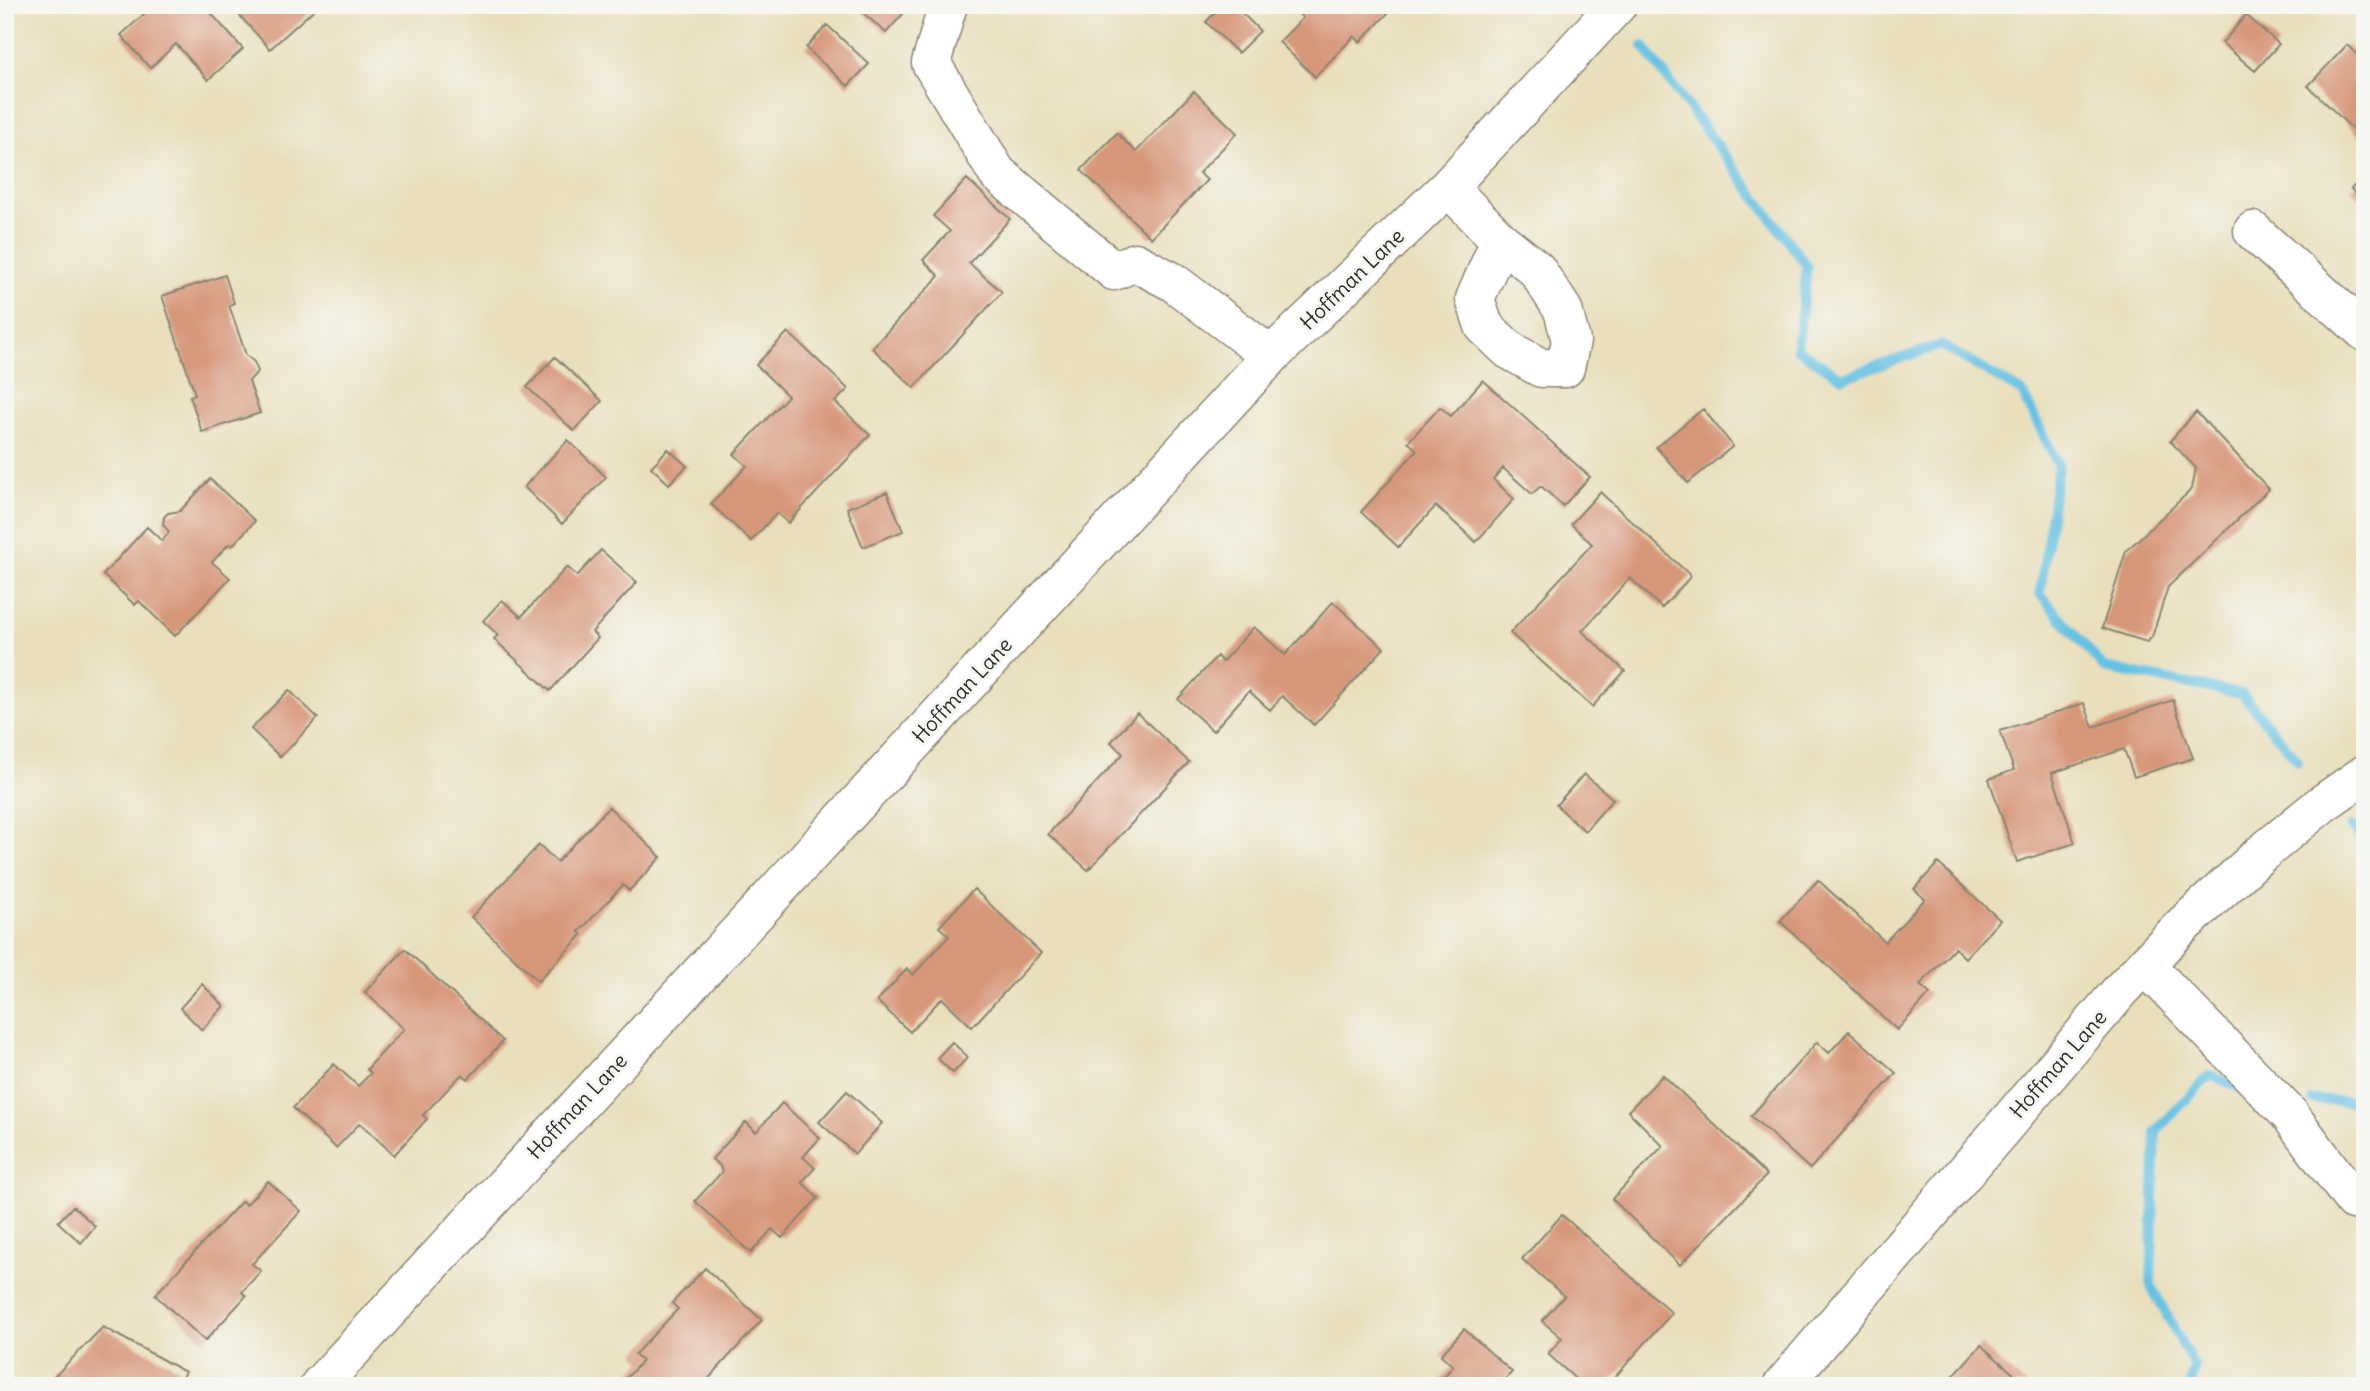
<svg xmlns="http://www.w3.org/2000/svg" width="2370" height="1391" font-family="Delius,sans-serif">
<style>
.lines{fill:none;stroke-linecap:round;stroke-linejoin:round}
.stream{stroke:#65c1e3;stroke-width:10}
.building{fill:#d79779}
.minor-casing{stroke:#8a8573;stroke-width:41}
.minor{stroke:#fff;stroke-width:38}
.labels{text-anchor:middle;dominant-baseline:central;stroke-width:6;stroke-linejoin:round;paint-order:stroke}
.street-label{font-size:21px;fill:#2b2b2b;stroke:#f6f6f2}
</style>
<rect width="100%" height="100%" fill="#f6f6f2"/>
<filter id="ink" filterUnits="userSpaceOnUse"><feTurbulence type="fractalNoise" baseFrequency=".0143" numOctaves="2"/><feDisplacementMap in="SourceGraphic" scale="14" xChannelSelector="R" yChannelSelector="G"/><feConvolveMatrix kernelMatrix="1 2 1 2 8 2 1 2 1" color-interpolation-filters="sRGB"/></filter>
<filter id="wash" filterUnits="userSpaceOnUse"><feTurbulence type="fractalNoise" baseFrequency=".00686" numOctaves="4" result="noise"/><feDisplacementMap in="SourceGraphic" scale="28" xChannelSelector="R" yChannelSelector="G"/><feGaussianBlur stdDeviation="1.57" result="paint"/><feColorMatrix in="noise" values="0 0 0 0 0 0 0 0 0 0 0 0 0 0 0 0 0 1.4 0 .05"/><feComposite in="paint" operator="in"/></filter>
<g filter="url(#wash)">
<rect width="100%" height="100%" fill="#e9dfbb"/>
<g class="lines">
<path class="stream" d="M 1643,46 L 1807,266 L 1797,349 L 1842,378 L 1941,345 L 2022,392 L 2058,465 L 2040,594 L 2104,668 L 2242,694 L 2298,761
M 2352,826 L 2365,843
M 2313,1100 L 2365,1102
M 2190,1386 L 2194,1366 L 2151,1286 L 2156,1131 L 2210,1075 L 2247,1091"/>
</g>
<g id="blocks">
<path class="building" d="M 154,5 L 218,5 L 210,12 L 243,49 L 208,80 L 176,44 L 150,68 L 121,35 Z
M 230,5 L 319,5 L 270,49 Z
M 854,5 L 911,5 L 886,33 Z
M 1222,5 L 1234,5 L 1260,31 L 1238,53 L 1206,22 Z
M 1290,5 L 1396,5 L 1360,42 L 1354,36 L 1315,77 L 1279,42 L 1303,18 Z
M 2246,15 L 2279,44 L 2255,71 L 2222,43 Z
M 827,25 L 869,64 L 848,86 L 806,48 Z
M 2347,45 L 2365,62 L 2365,141 L 2308,86 Z
M 1194,91 L 1237,133 L 1199,173 L 1207,180 L 1151,238 L 1081,170 L 1117,133 L 1136,152 Z
M 2365,175 L 2365,203 L 2351,189 Z
M 967,179 L 1010,219 L 969,263 L 1002,292 L 914,388 L 872,348 L 939,276 L 923,260 L 950,231 L 933,216 Z
M 225,275 L 234,303 L 229,305 L 246,355 L 254,362 L 258,371 L 249,381 L 260,413 L 202,432 L 190,396 L 195,394 L 162,296 Z
M 788,332 L 848,389 L 835,402 L 870,435 L 788,523 L 777,513 L 751,541 L 711,504 L 747,466 L 734,454 L 788,396 L 756,365 Z
M 555,357 L 602,401 L 574,431 L 527,387 Z
M 1483,380 L 1590,477 L 1563,506 L 1541,486 L 1532,494 L 1503,468 L 1493,479 L 1514,499 L 1476,542 L 1436,506 L 1398,547 L 1361,512 L 1417,450 L 1408,442 L 1440,407 L 1451,416 Z
M 1703,409 L 1733,446 L 1688,483 L 1656,447 Z
M 2196,412 L 2269,489 L 2168,587 L 2152,637 L 2147,642 L 2102,628 L 2126,551 L 2192,489 L 2196,468 L 2170,441 Z
M 568,440 L 606,477 L 562,524 L 524,487 Z
M 668,449 L 687,466 L 669,484 L 651,467 Z
M 210,479 L 255,521 L 232,546 L 229,544 L 212,562 L 230,578 L 175,636 L 139,601 L 135,605 L 103,575 L 147,527 L 162,541 L 169,532 L 163,524 L 164,517 L 168,513 L 180,511 Z
M 887,492 L 903,531 L 863,547 L 847,508 Z
M 1600,492 L 1691,576 L 1662,608 L 1630,578 L 1582,631 L 1625,671 L 1592,707 L 1510,633 L 1592,544 L 1571,524 Z
M 601,550 L 637,582 L 592,632 L 598,638 L 550,691 L 494,639 L 498,635 L 483,621 L 502,600 L 521,617 L 567,567 L 577,576 Z
M 1333,602 L 1384,648 L 1314,725 L 1282,696 L 1270,710 L 1249,691 L 1213,731 L 1178,699 L 1217,656 L 1222,662 L 1254,627 L 1285,655 Z
M 289,690 L 318,718 L 280,757 L 251,729 Z
M 2173,700 L 2193,758 L 2134,777 L 2124,749 L 2052,773 L 2075,843 L 2017,862 L 1989,779 L 2014,770 L 2000,731 L 2084,703 L 2093,727 Z
M 1137,713 L 1189,762 L 1088,870 L 1048,834 L 1123,754 L 1111,742 Z
M 1584,774 L 1613,799 L 1585,831 L 1556,805 Z
M 609,807 L 661,857 L 629,891 L 623,885 L 579,932 L 582,935 L 538,981 L 471,917 L 539,845 L 557,862 Z
M 1938,863 L 2000,920 L 1965,958 L 1955,948 L 1920,985 L 1930,994 L 1897,1030 L 1780,921 L 1818,880 L 1885,942 L 1925,899 L 1914,889 Z
M 974,889 L 1041,953 L 972,1027 L 942,998 L 910,1032 L 877,1001 L 907,969 L 913,975 L 949,936 L 939,927 Z
M 405,949 L 503,1041 L 468,1079 L 462,1074 L 423,1115 L 427,1119 L 394,1155 L 360,1123 L 336,1148 L 293,1108 L 334,1064 L 358,1086 L 371,1073 L 367,1069 L 404,1029 L 365,992 Z
M 202,984 L 224,1006 L 202,1030 L 180,1008 Z
M 1849,1031 L 1896,1073 L 1810,1169 L 1751,1116 L 1817,1042 L 1829,1053 Z
M 952,1042 L 968,1057 L 953,1073 L 937,1058 Z
M 1663,1075 L 1767,1175 L 1680,1265 L 1612,1199 L 1663,1146 L 1628,1111 Z
M 847,1091 L 882,1123 L 855,1154 L 819,1122 Z
M 782,1103 L 820,1138 L 803,1157 L 815,1168 L 802,1182 L 818,1198 L 782,1238 L 772,1229 L 751,1253 L 695,1201 L 722,1172 L 720,1166 L 712,1159 L 746,1122 L 756,1132 Z
M 268,1181 L 301,1211 L 252,1264 L 261,1271 L 242,1292 L 246,1296 L 205,1341 L 155,1295 L 242,1201 L 246,1205 Z
M 73,1206 L 95,1226 L 81,1243 L 58,1222 Z
M 1562,1215 L 1672,1313 L 1607,1386 L 1583,1386 L 1548,1354 L 1562,1338 L 1542,1321 L 1564,1296 L 1522,1259 Z
M 705,1268 L 762,1320 L 702,1386 L 693,1380 L 688,1386 L 619,1386 L 642,1361 L 635,1354 L 678,1309 L 672,1303 Z
M 103,1327 L 185,1372 L 177,1386 L 45,1386 Z
M 1464,1329 L 1512,1372 L 1499,1386 L 1446,1386 L 1440,1381 L 1453,1366 L 1441,1355 Z
M 1981,1345 L 2027,1386 L 1944,1386 Z"/>
</g>
</g>
<g filter="url(#ink)">
<use href="#blocks" fill-opacity="0" stroke="#8a8573" stroke-width="2"/>
<g class="lines">
<defs>
<path id="minor" d="M 948,5 L 931,63 L 997,173 L 1114,271 L 1135,262 L 1173,282 L 1271,356
M 1448,187 L 1500,240 L 1536,269 L 1563,310 L 1571,341 L 1565,368 L 1541,368 L 1509,350 L 1484,326 L 1475,299 L 1500,240
M 2253,231 L 2365,332
M 2145,965 L 2290,1115 L 2353,1200 L 2365,1202
M 319,1386 L 1271,356 L 1448,187 L 1617,5
M 1782,1386 L 2121,990 L 2182,926 L 2261,854 L 2322,804 L 2365,774"/>
</defs>
<use href="#minor" class="minor-casing"/>
<use href="#minor" class="minor"/>
</g>
</g>
<g class="labels">
<g class="street-label">
<text transform="translate(1352 279) rotate(-44)">Hoffman Lane</text>
<text transform="translate(962 690) rotate(-47)">Hoffman Lane</text>
<text transform="translate(2058 1064) rotate(-49)">Hoffman Lane</text>
<text transform="translate(577 1106) rotate(-47)">Hoffman Lane</text>
</g>
</g>
<rect width="2370" height="1391" fill="none" stroke="#f6f6f2" stroke-width="28"/>
</svg>
